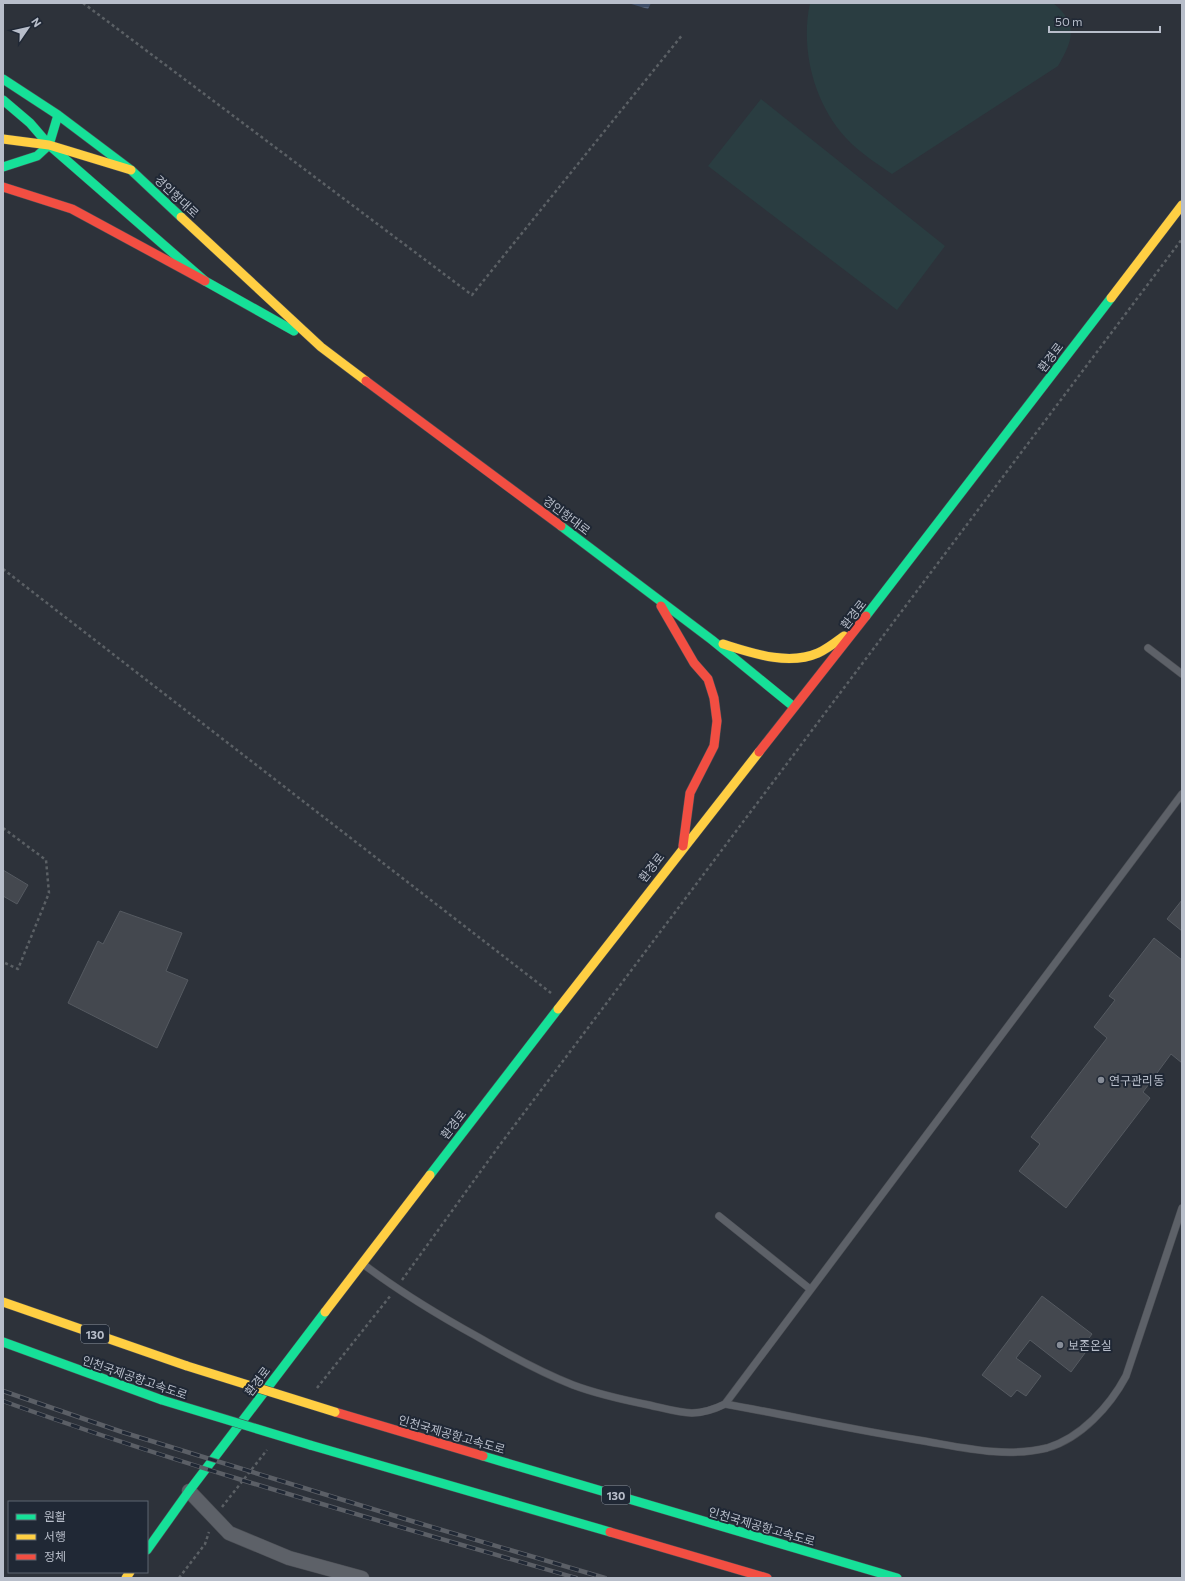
<svg xmlns="http://www.w3.org/2000/svg" width="1185" height="1581" font-family="Commissioner,'Noto Sans KR',sans-serif">
<style>
.garden{fill:#2a3d41}
.water{fill:url(#water-rules)}
.building{fill:#44484f;stroke:#555a61}
.lines{fill:none;stroke-linecap:round;stroke-linejoin:round}
.lane-casing{stroke:#4b4e54;stroke-width:8}
.street-casing{stroke:#4b4e54;stroke-width:15}
.fast-casing{stroke:#4b4e54;stroke-width:10}
.slow-casing{stroke:#4b4e54;stroke-width:10}
.jam-casing{stroke:#4b4e54;stroke-width:10}
.path{stroke:#5b6065;stroke-width:2.5;stroke-dasharray:3 3;stroke-linecap:butt}
.lane{stroke:#5d6168;stroke-width:7}
.street{stroke:#5d6168;stroke-width:14}
.fast{stroke:#16e098;stroke-width:9}
.slow{stroke:#ffcf43;stroke-width:9}
.jam{stroke:#f24e42;stroke-width:9}
.rail-casing{stroke:#5b5f66;stroke-width:4.5}
.rail{stroke:#202835;stroke-width:3;stroke-dasharray:9;stroke-linecap:butt}
.fast-bridge-casing{stroke:#4a4e55;stroke-width:10;stroke-linecap:butt}
.slow-bridge-casing{stroke:#4a4e55;stroke-width:10;stroke-linecap:butt}
.fast-bridge{stroke:#16e098;stroke-width:9}
.slow-bridge{stroke:#ffcf43;stroke-width:9}
.poi-dot{fill:#878d98;stroke:#202835;stroke-width:1.5}
.labels{text-anchor:middle;dominant-baseline:central;stroke-width:4;stroke-linejoin:round;paint-order:stroke}
.shield{fill:#202835;stroke:#8a919d;stroke-width:1}
.shield-label{font-size:11px;font-weight:bold;fill:#b8beca}
.street-label{font-size:12px;fill:#b8beca;stroke:#202835}
.poi-label{font-size:12px;fill:#b8beca;stroke:#202835;text-anchor:start}
</style>
<defs>
<pattern id="water-rules" width="6" height="5" patternUnits="userSpaceOnUse"><rect width="6" height="5" fill="#3c4b64"/><path d="M0 2.5h6" fill="none" stroke="#566379"/></pattern>
</defs>
<rect width="100%" height="100%" fill="#2d323a"/>
<path class="garden" d="M 810,3 L 1053,3 C 1079,24 1073,40 1058,66 L 892,174 C 876,163 860,153 846,138 C 814,103 800,49 810,3 Z
M 761,99 L 945,246 L 897,310 L 708,166 Z"/>
<path class="water" d="M 628,3 L 651,3 L 648,9 Z"/>
<path class="building" d="M 3,870 L 28,885 L 17,904 L 3,896 Z
M 1182,900 L 1182,931 L 1167,919 Z
M 120,911 L 182,933 L 166,971 L 188,980 L 157,1048 L 68,1003 L 98,941 L 103,944 Z
M 1154,938 L 1182,960 L 1182,1063 L 1171,1054 L 1143,1092 L 1150,1098 L 1066,1208 L 1019,1171 L 1040,1144 L 1031,1137 L 1107,1038 L 1094,1027 L 1115,1000 L 1109,996 Z
M 1042,1296 L 1092,1334 L 1080,1350 L 1085,1353 L 1071,1372 L 1030,1340 L 1016,1358 L 1041,1376 L 1026,1396 L 1017,1390 L 1011,1397 L 982,1375 Z"/>
<g class="lines">
<defs>
<path id="lane" d="M 1148,648 L 1182,674
M 719,1216 L 810,1289
M 363,1264 C 400,1292 438,1315 478,1337 C 509,1355 540,1372 573,1385 C 597,1394 624,1400 649,1405 C 680,1412 695,1419 725,1404 L 1182,794
M 725,1404 C 792,1416 858,1431 924,1441 C 965,1448 1006,1458 1047,1448 C 1081,1438 1110,1406 1126,1376 L 1182,1208"/>
<path id="street" d="M 189,1491 L 229,1533 L 289,1558 L 362,1578"/>
<path id="fast" d="M 3,79 L 58,115 L 131,170 L 181,217
M 3,100 L 30,123 L 49,145 L 205,281 L 294,331
M 3,167 L 37,156 L 49,145 L 58,115
M 561,526 L 712,640 L 794,707
M 866,616 L 1111,298
M 430,1175 L 558,1009
M 3,1342 L 162,1400
M 310,1445 L 610,1532
M 483,1456 L 897,1578
M 147,1550 L 189,1491 L 325,1312"/>
<path id="slow" d="M 3,139 L 49,145 L 131,170
M 181,217 L 321,347 L 366,381
M 1111,298 L 1182,205
M 723,644 C 752,653 788,666 818,653 C 827,649 836,642 844,636
M 558,1009 L 759,752
M 3,1302 L 187,1366
M 325,1312 L 430,1175
M 126,1578 L 130,1572"/>
<path id="jam" d="M 3,187 L 72,209 L 205,281
M 366,381 L 561,526
M 661,606 L 694,663 L 708,679 L 714,698 L 717,721 L 714,746 L 690,793 L 683,846
M 759,752 L 866,616
M 335,1412 L 483,1456
M 610,1532 L 767,1578"/>
</defs>
<use href="#lane" class="lane-casing"/>
<use href="#street" class="street-casing"/>
<use href="#fast" class="fast-casing"/>
<use href="#slow" class="slow-casing"/>
<use href="#jam" class="jam-casing"/>
<path class="path" d="M 83,3 L 472,295 L 683,34
M 3,569 L 551,993
M 3,828 L 46,860 L 49,893 L 18,969 L 3,962
M 402,1280 L 499,1146 L 1182,239
M 317,1388 L 391,1295
M 222,1507 L 267,1450
M 179,1578 L 205,1544 L 209,1532"/>
<use href="#lane" class="lane"/>
<use href="#street" class="street"/>
<use href="#fast" class="fast"/>
<use href="#slow" class="slow"/>
<use href="#jam" class="jam"/>
<defs>
<path id="rail" d="M 3,1391 L 122,1432 L 415,1522 L 605,1578
M 3,1401 C 191,1469 384,1522 576,1578"/>
</defs>
<use href="#rail" class="rail-casing"/>
<use href="#rail" class="rail"/>
<defs>
<path id="fast-bridge" d="M 162,1400 L 310,1445"/>
<path id="slow-bridge" d="M 187,1366 L 335,1412"/>
</defs>
<use href="#fast-bridge" class="fast-bridge-casing"/>
<use href="#slow-bridge" class="slow-bridge-casing"/>
<use href="#fast-bridge" class="fast-bridge"/>
<use href="#slow-bridge" class="slow-bridge"/>
</g>
<g class="poi-dot">
<circle cx="1101" cy="1080" r="4"/>
<circle cx="1060" cy="1345" r="4"/>
</g>
<g class="labels">
<g class="shield">
<rect x="81" y="1325" width="28" height="18" rx="3"/>
<rect x="602" y="1486" width="28" height="18" rx="3"/>
</g>
<g class="shield-label">
<text x="95" y="1334">130</text>
<text x="616" y="1495">130</text>
</g>
<g class="street-label">
<text transform="translate(177 196) rotate(43)">경인항대로</text>
<text transform="translate(1050 357) rotate(-53)">환경로</text>
<text transform="translate(567 515) rotate(37)">경인항대로</text>
<text transform="translate(853 614) rotate(-52)">환경로</text>
<text transform="translate(651 867) rotate(-52)">환경로</text>
<text transform="translate(453 1124) rotate(-52)">환경로</text>
<text transform="translate(135 1377) rotate(19)">인천국제공항고속도로</text>
<text transform="translate(257 1381) rotate(-53)">환경로</text>
<text transform="translate(452 1434) rotate(16)">인천국제공항고속도로</text>
<text transform="translate(762 1526) rotate(16)">인천국제공항고속도로</text>
</g>
<g class="poi-label">
<text x="1109" y="1080">연구관리동</text>
<text x="1068" y="1345">보존온실</text>
</g>
</g>
<rect width="1185" height="1581" fill="none" stroke="#b8beca" stroke-width="8"/>
<rect x="8" y="1501" width="140" height="72" fill="#202835" stroke="#5d6471"/>
<rect x="16" y="1514" width="20" height="6" fill="#16e098" stroke="#5d6471"/>
<text x="44" y="1521" font-size="12" fill="#b8beca">원활</text>
<rect x="16" y="1534" width="20" height="6" fill="#ffcf43" stroke="#5d6471"/>
<text x="44" y="1541" font-size="12" fill="#b8beca">서행</text>
<rect x="16" y="1554" width="20" height="6" fill="#f24e42" stroke="#5d6471"/>
<text x="44" y="1561" font-size="12" fill="#b8beca">정체</text>
<g transform="translate(28 28) rotate(56)" stroke="#202835" stroke-width="3" paint-order="stroke">
<path d="M0-3L7 15L0 10L-7 15Z" fill="#b8beca"/>
<text y="-6" font-size="11" font-weight="bold" text-anchor="middle" fill="#b8beca">N</text>
</g>
<path d="M1049 26v6h111v-6" fill="none" stroke="#b8beca" stroke-width="2"/>
<text x="1055" y="26" font-size="12" fill="#b8beca" stroke="#202835" stroke-width="3" paint-order="stroke">50 m</text>
</svg>
